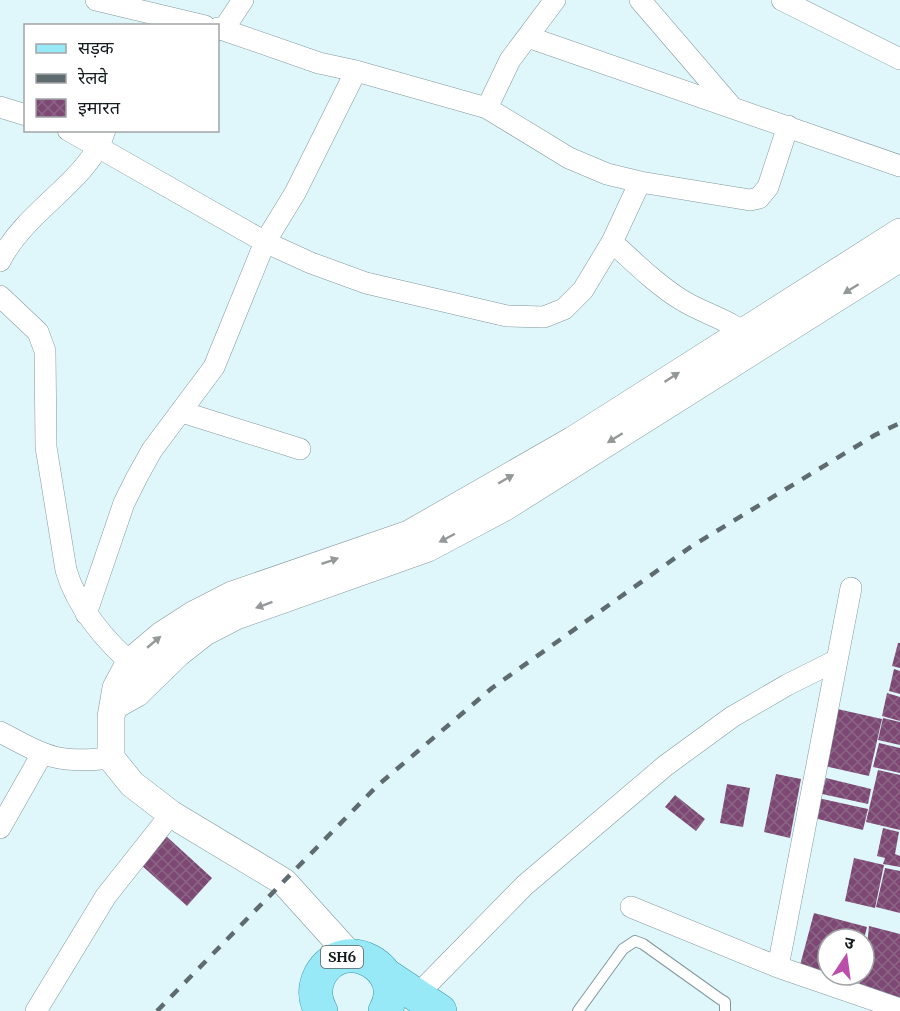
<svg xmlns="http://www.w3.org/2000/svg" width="900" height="1011" font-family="Merriweather,'Noto Sans Devanagari',serif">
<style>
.building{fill:url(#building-cross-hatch)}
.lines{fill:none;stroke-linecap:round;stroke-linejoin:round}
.service-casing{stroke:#83989c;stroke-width:12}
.minor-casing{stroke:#83989c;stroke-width:22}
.tertiary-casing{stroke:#83989c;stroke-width:28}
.primary-casing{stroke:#3d97a8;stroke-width:34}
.service{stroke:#fff;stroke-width:10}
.minor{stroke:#fff;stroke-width:21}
.tertiary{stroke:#fff;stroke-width:27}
.primary{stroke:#98e9f8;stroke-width:33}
.rail{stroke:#5f6c6f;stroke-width:4.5;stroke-dasharray:10 10;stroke-linecap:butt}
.oneway{fill:#959899}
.labels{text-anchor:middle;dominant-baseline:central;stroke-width:6;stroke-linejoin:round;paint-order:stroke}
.shield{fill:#fff;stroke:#5a5f61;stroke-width:1.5}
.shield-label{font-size:14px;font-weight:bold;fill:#131b1d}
</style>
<defs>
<pattern id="building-cross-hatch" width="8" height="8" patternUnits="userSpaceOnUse" patternTransform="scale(1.5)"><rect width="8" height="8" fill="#7d4974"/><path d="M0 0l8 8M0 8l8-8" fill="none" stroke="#8c6686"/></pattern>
</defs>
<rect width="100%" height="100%" fill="#dff6fb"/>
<path class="building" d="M 898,643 L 900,643 L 900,668 L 892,666 Z
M 894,669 L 900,671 L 900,694 L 889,691 Z
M 887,693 L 900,697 L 900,721 L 882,716 Z
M 833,708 L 882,719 L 869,776 L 820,765 Z
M 883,718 L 900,722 L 900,745 L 878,740 Z
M 879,743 L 900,748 L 900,773 L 873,767 Z
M 878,770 L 900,775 L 900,830 L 866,822 Z
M 776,774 L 801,779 L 790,838 L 764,832 Z
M 826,778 L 871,789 L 868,804 L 822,794 Z
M 727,784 L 750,788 L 743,827 L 720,823 Z
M 675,795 L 705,819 L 696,831 L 665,807 Z
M 818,798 L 868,809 L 863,830 L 814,818 Z
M 883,828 L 899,832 L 895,854 L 900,856 L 900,867 L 883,864 L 885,858 L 877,856 Z
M 165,835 L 212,878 L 187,906 L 140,864 Z
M 854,858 L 884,865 L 875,908 L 845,901 Z
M 885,868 L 900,871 L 900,913 L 876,907 Z
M 814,913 L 867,927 L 864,939 L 828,939 L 828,975 L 858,975 L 856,983 L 799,969 Z
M 869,926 L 900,934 L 900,1002 L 858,992 L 861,975 L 864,975 Z"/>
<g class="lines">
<defs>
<path id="service" d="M 578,1011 L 623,949 L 635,941 L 643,944 L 720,999 L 725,1002 L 725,1011"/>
<path id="minor" d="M 96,0 L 205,26
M 640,0 L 731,106
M 782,0 L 900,59
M 218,28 L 319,63 L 356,71 L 487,108 L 569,158 L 607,174 L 640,182 L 750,200 L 759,198 L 768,187 L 788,126
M 223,30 L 243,0
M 528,37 L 900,166
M 0,107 L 26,115
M 487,108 L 510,60 L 555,0
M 68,130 L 265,242 L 311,263 L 366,283 L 507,316 L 544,317 L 564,309 L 583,290 L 612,242 L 640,182
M 612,242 C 634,262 655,283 680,299 C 705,315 732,319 753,341
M 0,261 C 27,208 90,181 105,130
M 0,296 L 38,332 L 45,351 L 46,447 L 66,570 C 78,611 109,645 141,672
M 182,412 L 300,449
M 86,614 L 124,503 L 137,477 L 152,450 L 214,367 L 265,242 L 295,193 L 356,71
M 0,732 C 47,757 57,764 111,758
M 0,828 L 42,754
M 631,907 L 778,967 L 900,1009
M 778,967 L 851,588
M 417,995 L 525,885 L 665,766 L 732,717 L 787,685 L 837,660
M 36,1011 L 106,896 L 171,814"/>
<path id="tertiary" d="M 114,706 L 137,693 L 177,654 L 205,632 L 236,616 L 428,548 L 505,507 L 900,258
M 350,955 L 284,882 L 171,814 L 132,784 L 111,758 L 111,717 L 116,688 L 130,662 L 162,635 L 193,615 L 232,595 L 409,534 L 573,440 L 900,232"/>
<path id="primary" d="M 386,975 L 440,1011
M 321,1011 C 314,999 314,987 320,975 C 344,932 409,969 385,1011"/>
</defs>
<use href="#service" class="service-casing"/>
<use href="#minor" class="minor-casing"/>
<use href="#tertiary" class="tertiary-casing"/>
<use href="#primary" class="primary-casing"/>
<use href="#service" class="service"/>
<use href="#minor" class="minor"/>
<use href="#tertiary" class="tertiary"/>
<use href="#primary" class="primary"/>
<path class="rail" d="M 157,1011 L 377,786 L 492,688 L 692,546 L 875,435 L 900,423"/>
</g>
<defs><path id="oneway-solid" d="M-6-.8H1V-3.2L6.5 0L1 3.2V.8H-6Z" transform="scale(1.5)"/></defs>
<g class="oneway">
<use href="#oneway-solid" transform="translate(851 289) rotate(148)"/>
<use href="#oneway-solid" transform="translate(672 377) rotate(-33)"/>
<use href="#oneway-solid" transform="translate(615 438) rotate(148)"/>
<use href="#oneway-solid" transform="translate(506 479) rotate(-30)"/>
<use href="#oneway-solid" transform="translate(447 538) rotate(152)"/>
<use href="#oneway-solid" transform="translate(330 561) rotate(-19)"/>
<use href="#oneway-solid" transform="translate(264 605) rotate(160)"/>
<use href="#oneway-solid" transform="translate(154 642) rotate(-40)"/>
</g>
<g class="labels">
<rect class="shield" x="321" y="946" width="42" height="22" rx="4.5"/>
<g class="shield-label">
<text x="342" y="957">SH6</text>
</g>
</g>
<rect x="24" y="24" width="195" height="108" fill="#ffffff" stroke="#a1a4a5" stroke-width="1.5"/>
<rect x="36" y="44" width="30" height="9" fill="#98e9f8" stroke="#a1a4a5" stroke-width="1.5"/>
<text x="78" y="54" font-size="18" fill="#131b1d">सड़क</text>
<rect x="36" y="74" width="30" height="9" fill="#5f6c6f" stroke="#a1a4a5" stroke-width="1.5"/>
<text x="78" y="84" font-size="18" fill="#131b1d">रेलवे</text>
<rect x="36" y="99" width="30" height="18" fill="url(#building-cross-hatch)" stroke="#a1a4a5" stroke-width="1.5"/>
<text x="78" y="114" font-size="18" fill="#131b1d">इमारत</text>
<g transform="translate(846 957) rotate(13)"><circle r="28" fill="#ffffff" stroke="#a1a4a5" stroke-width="1.5"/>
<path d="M0-4.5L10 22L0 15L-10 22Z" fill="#bb4dab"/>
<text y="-9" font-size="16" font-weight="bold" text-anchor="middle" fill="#131b1d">उ</text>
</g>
</svg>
